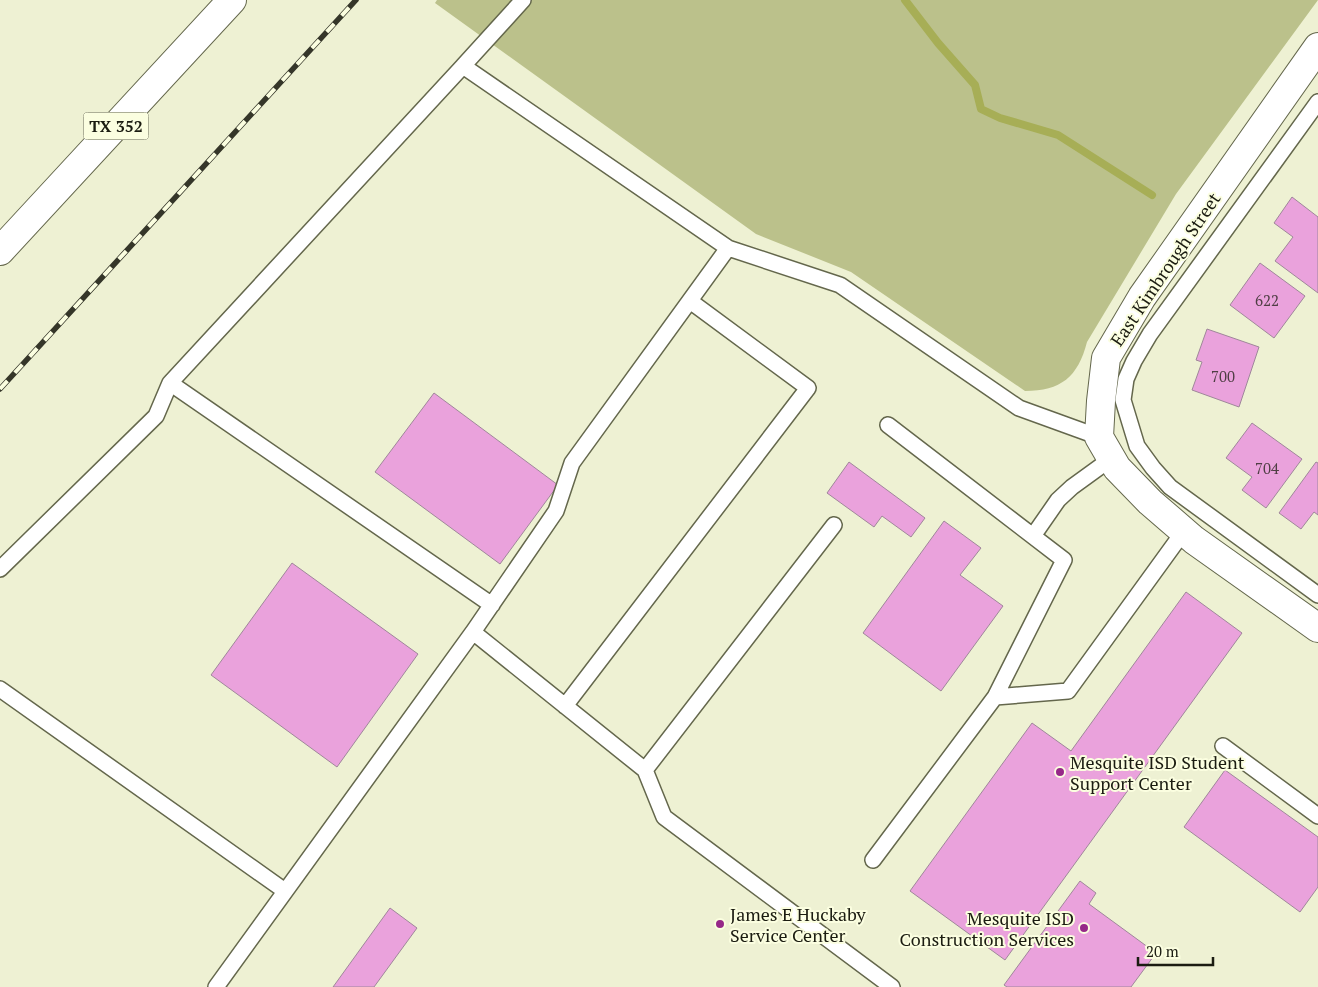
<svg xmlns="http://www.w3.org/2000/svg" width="1318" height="987" font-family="'PT Serif',serif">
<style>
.green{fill:#bbc18b}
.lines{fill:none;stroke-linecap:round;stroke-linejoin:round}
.stream{stroke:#a7ae56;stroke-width:8}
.building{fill:#eaa2dc;stroke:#9f879a}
.service-casing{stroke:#64674c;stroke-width:18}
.minor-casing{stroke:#64674c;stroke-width:30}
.primary-casing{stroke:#64674c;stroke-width:30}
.service{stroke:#fff;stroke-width:15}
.minor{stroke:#fff;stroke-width:28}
.primary{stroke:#fff;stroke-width:28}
.rail-casing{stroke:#353629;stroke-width:5.5}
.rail{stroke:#fbfee0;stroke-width:4;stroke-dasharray:11;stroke-linecap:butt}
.poi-dot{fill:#962888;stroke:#fbfee0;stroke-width:2}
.labels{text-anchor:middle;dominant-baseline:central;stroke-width:4;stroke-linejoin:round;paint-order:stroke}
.number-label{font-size:15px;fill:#4f3e44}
.shield{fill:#fbfee0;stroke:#5e604f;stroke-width:1}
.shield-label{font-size:16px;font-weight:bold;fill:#1b1c11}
.street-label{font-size:18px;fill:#1b1c11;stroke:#fbfee0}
.poi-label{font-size:18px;fill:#1b1c11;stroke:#fbfee0;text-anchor:start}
</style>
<rect width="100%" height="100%" fill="#eef1d3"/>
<path class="green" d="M 437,0 L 1318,0 L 1176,194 L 1087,342 C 1078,377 1061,391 1025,391 L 851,272 L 756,234 L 435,3 Z"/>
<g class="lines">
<path class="stream" d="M 905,0 L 938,43 L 975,85 L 981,109 L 1000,118 L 1058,135 L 1152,195"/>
</g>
<path class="building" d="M 1292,197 L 1318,217 L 1318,293 L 1275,261 L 1293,237 L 1274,223 Z
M 1260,263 L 1305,296 L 1274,338 L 1230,305 Z
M 1207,329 L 1259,347 L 1239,407 L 1192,390 L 1202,362 L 1196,360 Z
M 434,393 L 558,485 L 500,564 L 375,472 Z
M 1252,423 L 1302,459 L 1266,508 L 1242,490 L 1252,477 L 1226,458 Z
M 849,462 L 925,518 L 911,537 L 882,516 L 874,527 L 827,493 Z
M 1316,462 L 1318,463 L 1318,515 L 1314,512 L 1301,529 L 1279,513 Z
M 944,521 L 981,548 L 960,575 L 1003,606 L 941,691 L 863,633 Z
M 292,563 L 418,654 L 337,767 L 211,675 Z
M 1186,592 L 1242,633 L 1005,960 L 910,891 L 1032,723 L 1071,751 Z
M 1225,770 L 1318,837 L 1318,887 L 1300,912 L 1184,827 Z
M 1080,881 L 1096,893 L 1089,904 L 1156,953 L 1131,987 L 1007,987 L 1004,985 Z
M 390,908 L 417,928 L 374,987 L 333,987 Z"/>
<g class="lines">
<defs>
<path id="service" d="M 463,66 L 523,0
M 1318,102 L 1150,334 L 1134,361 L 1126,379 L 1123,400 L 1137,446 L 1153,468 L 1170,487 L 1318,595
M 170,383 L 492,605
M 888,425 L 1064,560 L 995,697
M 1033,536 L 1058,500 L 1072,487 L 1112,458
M 0,569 L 156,416 L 170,383 L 463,66 L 728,248 L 840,285 L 1019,408 L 1099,437
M 473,632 L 556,511 L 572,463 L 728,248
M 0,689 L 285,891
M 565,706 L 808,388 L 690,301
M 1223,746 L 1318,816
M 645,770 L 664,817 L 892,987
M 873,860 L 995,697 L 1068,691 L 1184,531
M 216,987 L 473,632 L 645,770 L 834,525"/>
<path id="minor" d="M 1318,47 L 1142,297 L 1106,358 L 1101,401 L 1099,437 L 1117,468 L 1150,502 L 1194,540 L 1318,628"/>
<path id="primary" d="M 0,251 L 232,0"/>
</defs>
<use href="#service" class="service-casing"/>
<use href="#minor" class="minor-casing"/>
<use href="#primary" class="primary-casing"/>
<use href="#service" class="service"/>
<use href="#minor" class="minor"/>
<use href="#primary" class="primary"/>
<defs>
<path id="rail" d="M 0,389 L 356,0"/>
</defs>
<use href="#rail" class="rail-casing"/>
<use href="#rail" class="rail"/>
</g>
<g class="poi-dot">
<circle cx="1060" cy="772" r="5"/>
<circle cx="720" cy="924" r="5"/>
<circle cx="1084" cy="928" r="5"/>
</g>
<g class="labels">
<g class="number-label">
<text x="1267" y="300">622</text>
<text x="1223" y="376">700</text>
<text x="1267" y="468">704</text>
</g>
<rect class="shield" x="83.5" y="112.5" width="65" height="27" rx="4"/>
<g class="shield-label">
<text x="116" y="126">TX 352</text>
</g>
<g class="street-label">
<text transform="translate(1165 269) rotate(-56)">East Kimbrough Street</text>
</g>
<g class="poi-label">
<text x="1070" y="762">Mesquite ISD Student<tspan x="1070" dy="21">Support Center</tspan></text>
<text x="730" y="914">James E Huckaby<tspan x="730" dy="21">Service Center</tspan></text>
<text x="1074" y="918" text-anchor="end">Mesquite ISD<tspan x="1074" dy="21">Construction Services</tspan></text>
</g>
</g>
<path d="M1138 957v8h75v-8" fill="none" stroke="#1b1c11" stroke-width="2.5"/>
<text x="1146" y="957" font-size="15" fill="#1b1c11" stroke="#fbfee0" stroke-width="4" paint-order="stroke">20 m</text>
</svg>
